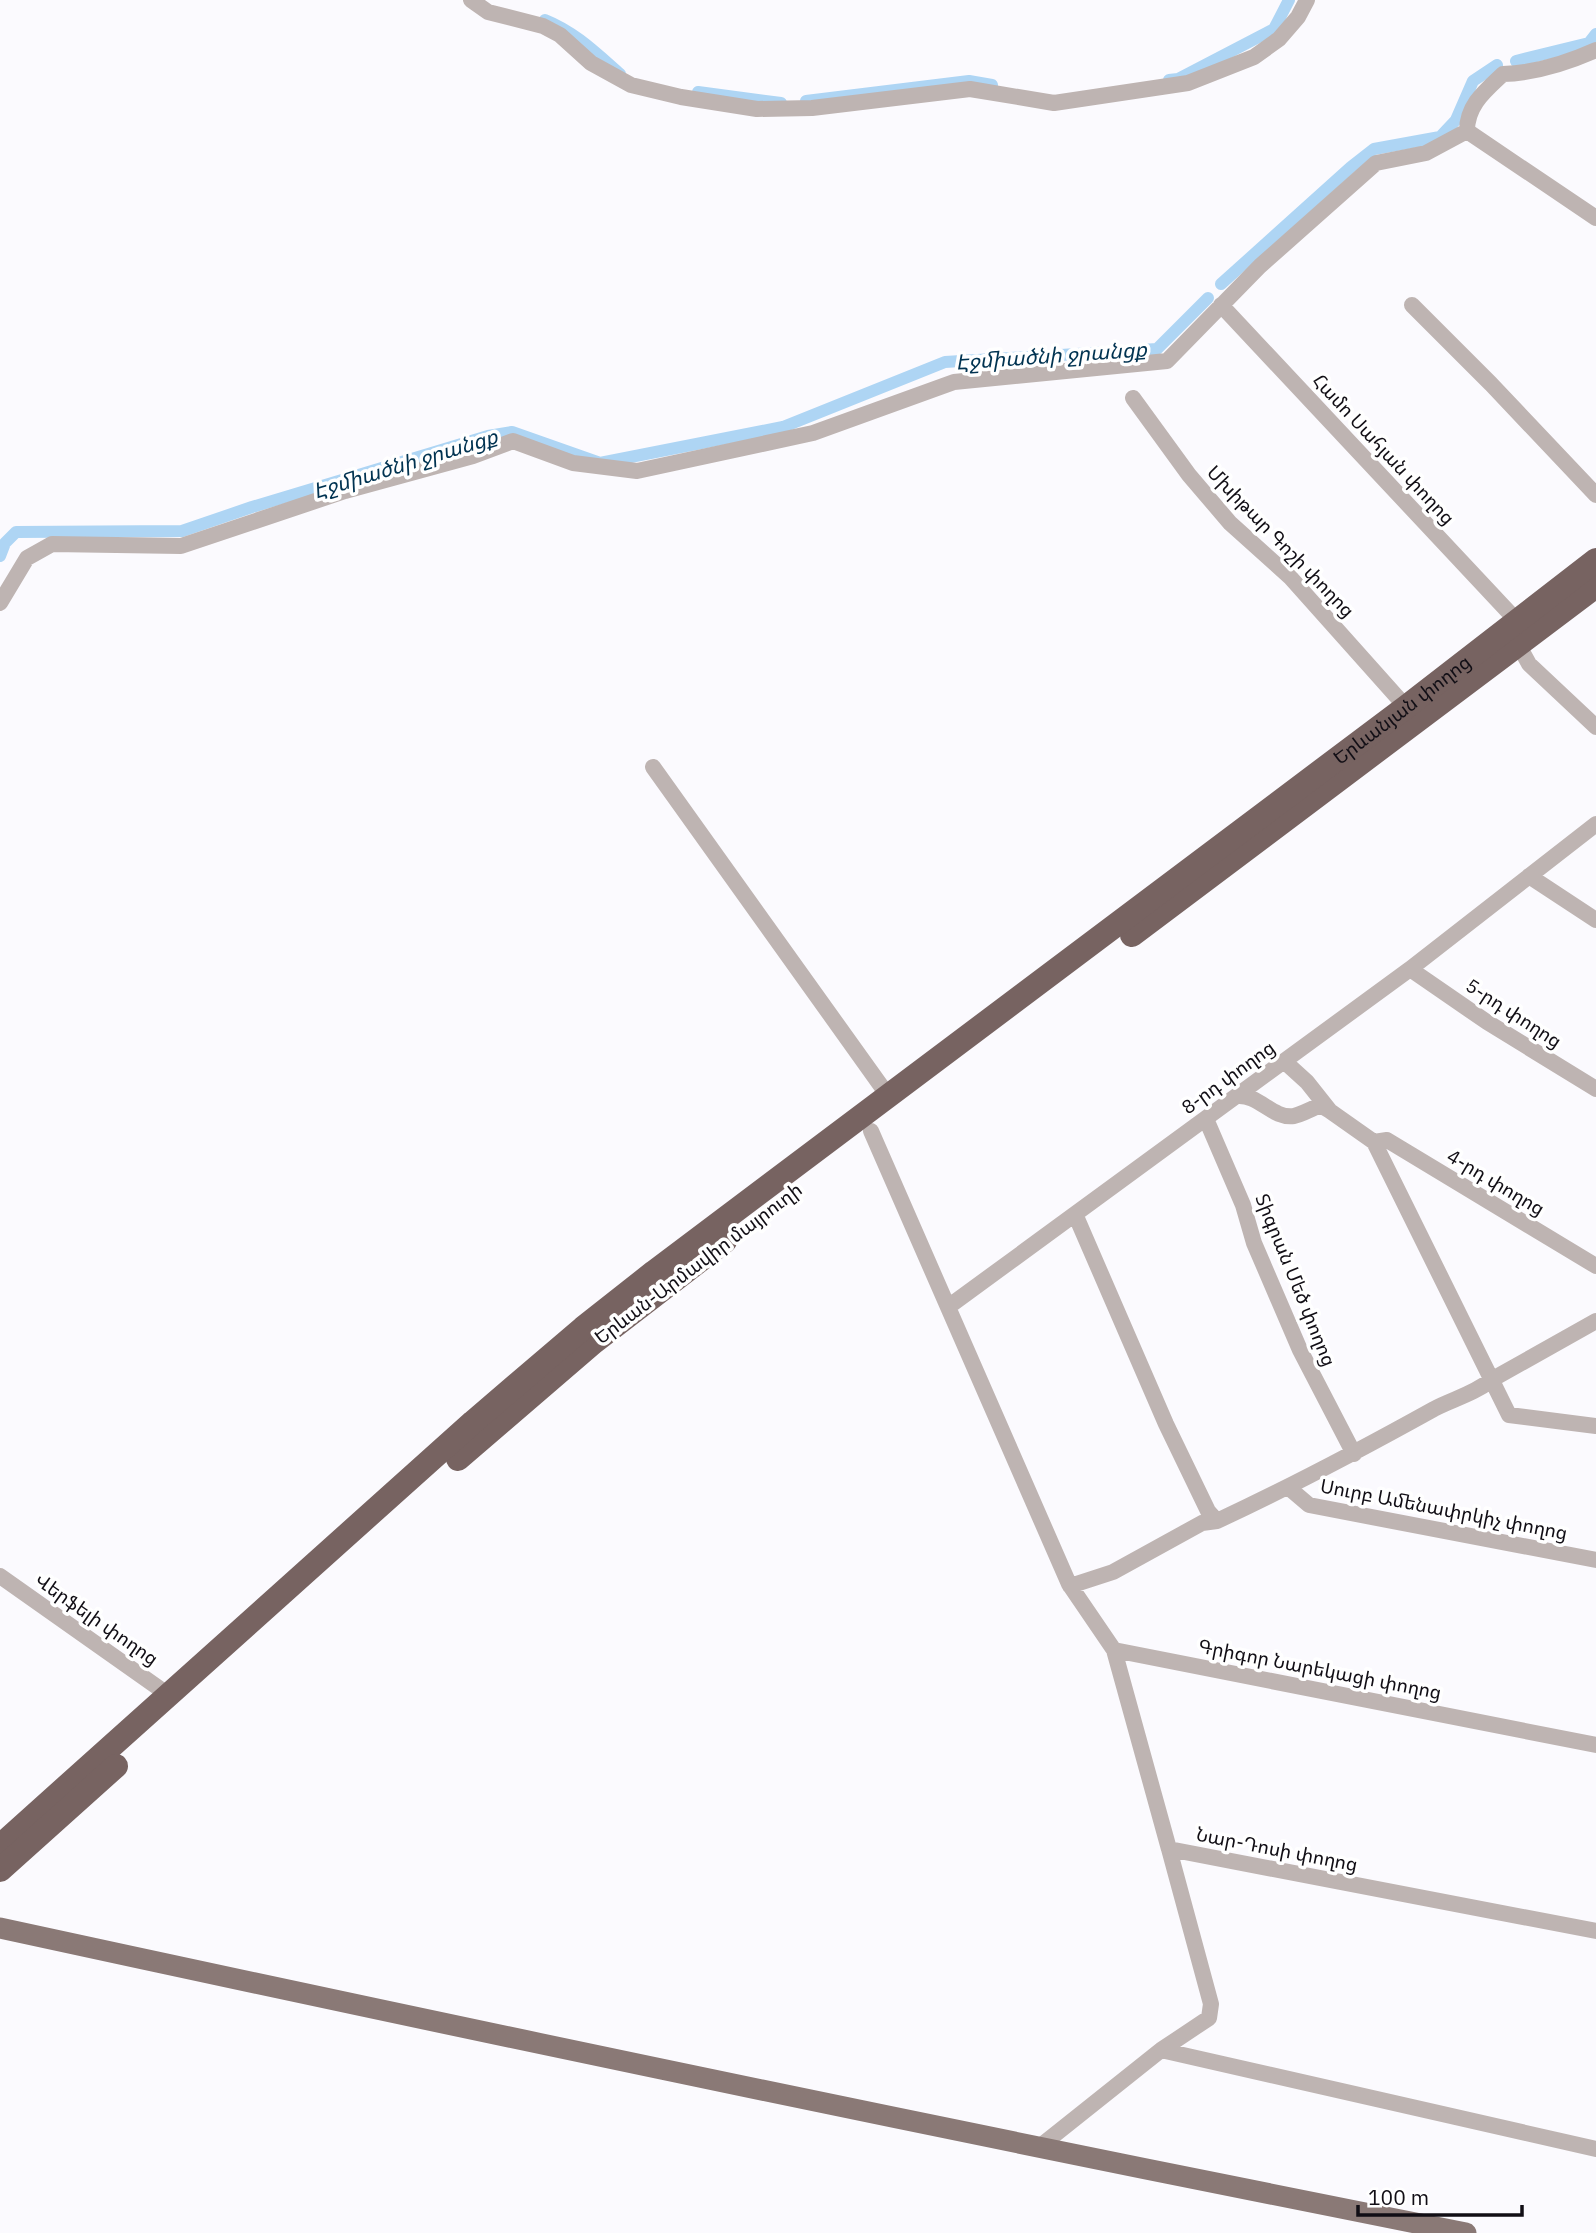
<svg xmlns="http://www.w3.org/2000/svg" width="1596" height="2233" font-family="'IBM Plex Sans','Noto Sans Armenian',sans-serif">
<style>
.lines{fill:none;stroke-linecap:round;stroke-linejoin:round}
.canal{stroke:#aed5f4;stroke-width:12}
.minor{stroke:#beb4b2;stroke-width:16}
.major{stroke:#8a7976;stroke-width:21}
.highway{stroke:#776361;stroke-width:24}
.labels{text-anchor:middle;dominant-baseline:central;stroke-width:7;stroke-linejoin:round;paint-order:stroke}
.street-label{font-size:19px;fill:#110e15;stroke:#fff}
.water-label{font-size:21px;font-style:italic;fill:#013351;stroke:#fff}
</style>
<rect width="100%" height="100%" fill="#fbfafe"/>
<g class="lines">
<path class="canal" d="M 545,20 C 575,32 596,53 620,74
M 1516,61 L 1589,43 L 1596,34
M 1169,80 L 1178,79 L 1274,29 L 1289,0
M 698,92 L 781,103
M 806,101 L 969,81 L 992,85
M 1221,284 L 1351,167 L 1374,149 L 1440,137 L 1456,120 L 1473,81 L 1497,65
M 0,556 L 5,543 L 16,532 L 182,531 L 252,507 L 488,436 L 512,432 L 600,463 L 783,427 L 945,362 L 1157,349 L 1208,298"/>
<path class="minor" d="M 471,0 L 488,12 L 543,26 L 560,35 L 591,63 L 631,85 L 681,97 L 757,109 L 812,108 L 970,89 L 1054,103 L 1188,83 L 1254,57 L 1279,39 L 1298,17 L 1307,0
M 1467,131 C 1467,105 1485,91 1503,74 C 1535,73 1567,63 1596,50
M 1467,131 L 1596,218
M 1221,305 L 1517,621
M 1412,305 L 1491,384 L 1596,495
M 1133,398 L 1189,475 L 1230,523 L 1290,577 L 1406,707
M 0,603 L 27,558 L 52,544 L 181,546 L 345,491 L 473,456 L 513,441 L 573,463 L 637,471 L 813,433 L 954,382 L 1167,361 L 1260,266 L 1376,163 L 1426,153 L 1467,131
M 1518,644 L 1529,664 L 1596,727
M 653,767 L 889,1097
M 1529,876 L 1596,920
M 1410,969 L 1487,1022 L 1596,1089
M 1285,1062 L 1307,1082 L 1330,1111 L 1374,1142 L 1509,1415 L 1596,1426
M 1237,1096 C 1259,1094 1272,1119 1294,1116 C 1302,1114 1312,1109 1320,1105 L 1330,1111
M 1206,1119 L 1243,1205 L 1254,1243 L 1300,1350 L 1354,1454
M 871,1131 L 1069,1584 L 1114,1650 L 1596,1745
M 1374,1142 L 1387,1140 L 1596,1266
M 1075,1214 L 1166,1424 L 1208,1511 L 1217,1521
M 948,1307 L 1410,969 L 1596,824
M 1289,1488 L 1309,1505 L 1596,1560
M 0,1576 L 170,1696
M 1070,1586 L 1113,1572 L 1202,1523 L 1217,1521 C 1292,1486 1362,1449 1434,1409 C 1453,1399 1474,1394 1491,1380 L 1596,1321
M 1114,1650 L 1169,1849
M 1161,2050 L 1596,2149
M 1038,2148 L 1161,2050 L 1209,2018 L 1211,2004 L 1169,1849 L 1596,1931"/>
<path class="major" d="M 0,1928 C 488,2034 976,2136 1466,2233"/>
<g class="highway">
<path d="M 1132,935 L 1596,586"/>
<path d="M 458,1459 L 594,1342 L 725,1241"/>
<path id="s1" d="M 0,1846 L 473,1422 L 583,1328 L 654,1272 L 1406,707 L 1596,560"/>
<path d="M 0,1870 L 116,1766"/>
</g>
</g>
<g class="labels">
<g class="street-label">
<text transform="translate(1384 449) rotate(47)">Համո Սահյան փողոց</text>
<text transform="translate(1281 541) rotate(46)">Մխիթար Գոշի փողոց</text>
<text stroke="none"><textPath href="#s1" startOffset="1806">Երևանյան փողոց</textPath></text>
<text transform="translate(1514 1013) rotate(33)">5-րդ փողոց</text>
<text transform="translate(1228 1077) rotate(-36)">8-րդ փողոց</text>
<text transform="translate(1496 1182) rotate(31)">4-րդ փողոց</text>
<text transform="translate(698 1263) rotate(-37)">Երևան-Արմավիր մայրուղի</text>
<text transform="translate(1296 1280) rotate(68)">Տիգրան Մեծ փողոց</text>
<text transform="translate(1444 1509) rotate(11)">Սուրբ Ամենափրկիչ փողոց</text>
<text transform="translate(97 1619) rotate(35)">Վերֆելի փողոց</text>
<text transform="translate(1320 1669) rotate(11)">Գրիգոր Նարեկացի փողոց</text>
<text transform="translate(1277 1849) rotate(11)">Նար-Դոսի փողոց</text>
</g>
<g class="water-label">
<text transform="translate(1051 355) rotate(-4)">Էջմիածնի ջրանցք</text>
<text transform="translate(405 463) rotate(-17)">Էջմիածնի ջրանցք</text>
</g>
</g>
<path d="M1358 2205v10h164v-10" fill="none" stroke="#110e15" stroke-width="3.5"/>
<text x="1368" y="2205" font-size="21" fill="#110e15" stroke="#ffffff" stroke-width="5" paint-order="stroke">100 m</text>
</svg>
